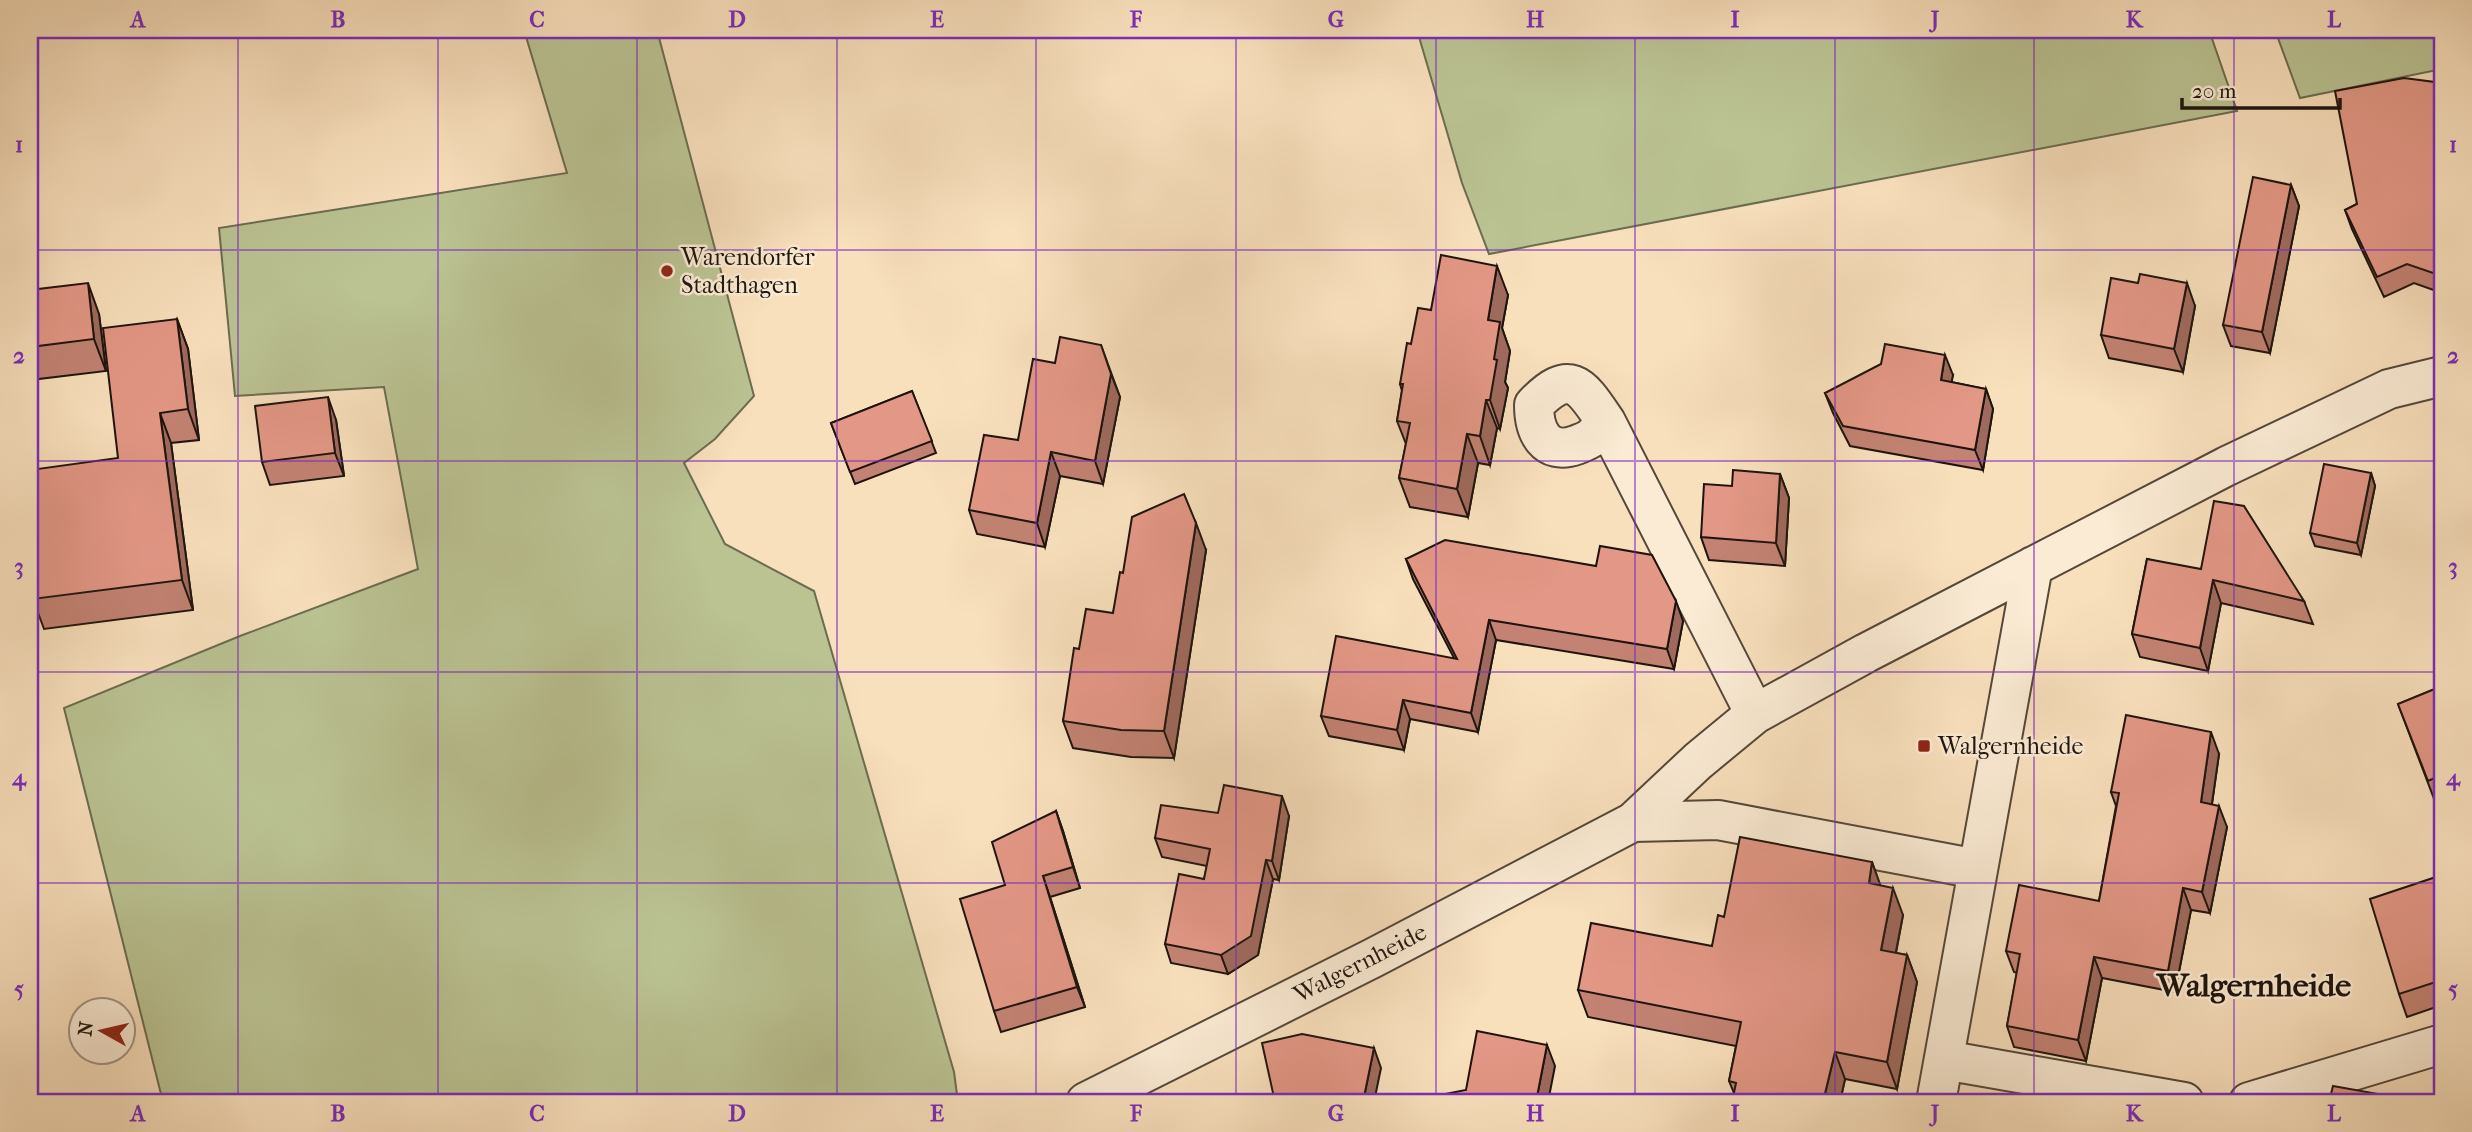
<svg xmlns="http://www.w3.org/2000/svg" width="2472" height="1132" font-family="'IM FELL French Canon',serif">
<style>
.green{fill:#bbc393;stroke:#6c6c50;stroke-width:2}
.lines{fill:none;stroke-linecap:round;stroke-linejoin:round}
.minor-casing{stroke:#55473a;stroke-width:42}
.minor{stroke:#fbebd4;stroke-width:38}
.wall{fill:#c38273;stroke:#1e140e;stroke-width:2}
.shaded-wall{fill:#9f6a5e;stroke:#1e140e;stroke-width:2}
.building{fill:#e39786;stroke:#1e140e;stroke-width:2}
.grid{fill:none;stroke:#7b2cbf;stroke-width:2;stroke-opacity:0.55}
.poi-dot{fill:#8f2418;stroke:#fbebd4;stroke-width:2.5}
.labels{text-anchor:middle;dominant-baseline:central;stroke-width:5;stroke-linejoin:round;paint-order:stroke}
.poi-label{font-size:24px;fill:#1e140e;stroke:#fbebd4;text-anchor:start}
.street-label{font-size:24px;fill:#1e140e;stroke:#fbebd4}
.district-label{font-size:32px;font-weight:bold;fill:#1e140e;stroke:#fbebd4}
.neatline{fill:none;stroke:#7b2cbf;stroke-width:2.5}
.grid-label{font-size:23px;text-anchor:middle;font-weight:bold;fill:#7b2cbf}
</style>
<rect width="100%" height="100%" fill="#f9e0bd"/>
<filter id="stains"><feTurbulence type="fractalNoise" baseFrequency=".00286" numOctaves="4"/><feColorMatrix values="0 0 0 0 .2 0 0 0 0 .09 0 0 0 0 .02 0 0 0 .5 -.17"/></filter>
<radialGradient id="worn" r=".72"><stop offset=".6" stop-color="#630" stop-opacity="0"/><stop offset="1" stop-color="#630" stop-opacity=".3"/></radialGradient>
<path class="green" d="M 524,30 L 657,30 L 754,396 L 715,439 L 684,463 L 725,544 L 814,591 L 954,1072 L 958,1102 L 163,1102 L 64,708 L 240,636 L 418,569 L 384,387 L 235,396 L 219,228 L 567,173 Z
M 1417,30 L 2209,30 L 2237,111 L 1489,254 L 1462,183 Z
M 2275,30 L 2442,30 L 2442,69 L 2300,98 Z"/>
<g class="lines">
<defs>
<path id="minor" d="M 1606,422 C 1601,427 1596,434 1591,438 C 1587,441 1581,443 1576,445 C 1545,456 1534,431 1534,405 C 1571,366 1582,387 1606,422 L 1755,714
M 1633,822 L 1718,820 L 1977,869
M 1944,1060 L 2184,1102
M 1086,1102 L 1373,958 L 1633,822 L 1698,761 L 1755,714 L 1866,653 L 2227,466 L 2389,389 L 2442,376
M 1936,1102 L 2033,566
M 2249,1102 L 2442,1044"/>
</defs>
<use href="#minor" class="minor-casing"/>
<use href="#minor" class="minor"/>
</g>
<path class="wall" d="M 2442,83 L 2442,293 L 2414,283 L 2384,297 L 2352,229 L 2345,210 L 2357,204 Z
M 2291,185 L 2299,206 L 2270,353 L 2231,346 L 2223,325 Z
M 30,290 L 99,314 L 106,371 L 30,380 Z
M 1508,295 L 1502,328 L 1510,351 L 1505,382 L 1508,388 L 1500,429 L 1497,428 L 1490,465 L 1478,463 L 1468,517 L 1410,507 L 1399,478 L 1406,444 L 1397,421 L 1402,391 L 1400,384 L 1431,310 Z
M 2195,306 L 2183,372 L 2109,358 L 2101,335 Z
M 177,319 L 188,349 L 199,440 L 171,443 L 193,610 L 44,629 L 33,599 L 118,458 Z
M 1101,345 L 1120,397 L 1103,484 L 1060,476 L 1045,547 L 977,534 L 969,510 L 1018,440 L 1055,363 Z
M 1953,375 L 1951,382 L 1986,389 L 1993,409 L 1983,470 L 1850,446 L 1833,413 L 1825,393 Z
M 912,391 L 936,453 L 855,484 L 831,423 Z
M 336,420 L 344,476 L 270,485 L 262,462 Z
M 2371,473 L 2375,486 L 2361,555 L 2315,546 L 2310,533 Z
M 1780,474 L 1789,498 L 1785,566 L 1709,560 L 1701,537 L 1732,486 Z
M 1206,550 L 1174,758 L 1131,757 L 1073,748 L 1063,721 L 1079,649 L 1113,613 L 1123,573 Z
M 1406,559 L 1683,621 L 1674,669 L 1496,640 L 1478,732 L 1410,719 L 1404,750 L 1329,736 L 1321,716 L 1454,658 L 1413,579 Z
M 2147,559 L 2304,601 L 2313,624 L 2221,603 L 2208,671 L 2140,657 L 2132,634 Z
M 2442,686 L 2442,802 L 2436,804 L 2398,704 Z
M 2219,754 L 2212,804 L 2227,827 L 2210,913 L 2191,910 L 2175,992 L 2102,978 L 2086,1061 L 2014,1047 L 2007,1026 L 2017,973 L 2014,972 L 2006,951 L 2099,901 L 2116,806 L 2111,792 Z
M 1056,811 L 1063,831 L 1080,888 L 1050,897 L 1085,1007 L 1001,1032 L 994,1011 L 1005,885 Z
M 1218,813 L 1289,816 L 1279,880 L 1273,879 L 1258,955 L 1228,974 L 1171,963 L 1165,944 L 1204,879 L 1207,866 L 1162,857 L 1155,838 Z
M 1872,862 L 1880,885 L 1903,915 L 1896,953 L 1907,955 L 1917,982 L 1897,1089 L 1845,1079 L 1840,1102 L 1732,1102 L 1734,1093 L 1729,1081 L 1736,1046 L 1588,1017 L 1578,990 L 1712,946 L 1724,917 Z
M 2442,875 L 2442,1005 L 2407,1017 L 2399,994 Z"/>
<path class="shaded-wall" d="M 2291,185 L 2299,206 L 2270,353 L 2262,332 Z
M 2442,257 L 2442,291 L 2436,274 Z
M 1497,266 L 1508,295 L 1502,328 L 1510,351 L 1505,382 L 1508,388 L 1500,429 L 1490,400 L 1494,359 L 1488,320 Z
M 88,283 L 99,314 L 106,371 L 94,339 Z
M 2187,283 L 2195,306 L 2183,372 L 2174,349 Z
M 177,319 L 188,349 L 199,440 L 188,409 Z
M 1945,355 L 1953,375 L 1948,400 L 1941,380 Z
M 1111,374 L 1120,397 L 1103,484 L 1095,461 Z
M 1986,389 L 1993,409 L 1983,470 L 1975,450 Z
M 328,397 L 336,420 L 344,476 L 335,453 Z
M 1486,400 L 1497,428 L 1490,465 L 1480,436 Z
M 160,413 L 171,443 L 193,610 L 182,580 Z
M 1467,434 L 1478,463 L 1468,517 L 1457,489 Z
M 1051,452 L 1060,476 L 1045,547 L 1037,523 Z
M 2371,473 L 2375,486 L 2361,555 L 2357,543 Z
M 1780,474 L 1789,498 L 1785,566 L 1776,543 Z
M 1196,523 L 1206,550 L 1174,758 L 1164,731 Z
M 2213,580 L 2221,603 L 2208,671 L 2200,648 Z
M 1676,601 L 1683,621 L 1674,669 L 1667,649 Z
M 1489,620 L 1496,640 L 1478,732 L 1471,713 Z
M 1403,700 L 1410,719 L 1404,750 L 1397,730 Z
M 2211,732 L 2219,754 L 2209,824 L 2201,802 Z
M 1282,796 L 1289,816 L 1279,880 L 1272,861 Z
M 2219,806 L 2227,827 L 2210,913 L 2202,892 Z
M 1056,811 L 1063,831 L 1080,888 L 1073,867 Z
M 1266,860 L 1273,879 L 1258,955 L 1228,974 L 1221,955 Z
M 1872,862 L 1882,890 L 1869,883 Z
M 1043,876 L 1050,897 L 1085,1007 L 1077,987 Z
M 1893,888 L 1903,915 L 1891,977 L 1881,950 Z
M 2183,888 L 2191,910 L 2175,992 L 2168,971 Z
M 1907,955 L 1917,982 L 1897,1089 L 1887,1062 Z
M 2094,957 L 2102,978 L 2086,1061 L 2078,1040 Z
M 1547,1045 L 1555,1066 L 1548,1102 L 1536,1102 Z
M 1374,1048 L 1381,1068 L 1374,1102 L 1363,1102 Z
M 1835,1052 L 1845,1079 L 1840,1102 L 1823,1102 Z"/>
<path class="building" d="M 2404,78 L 2442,83 L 2442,257 L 2436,274 L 2407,264 L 2377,277 L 2345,210 L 2357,204 L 2335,91 Z
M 2253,177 L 2291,185 L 2262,332 L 2223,325 Z
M 1441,255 L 1497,266 L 1488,320 L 1500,322 L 1494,359 L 1497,360 L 1490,400 L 1486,400 L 1480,436 L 1467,434 L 1457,489 L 1399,478 L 1410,423 L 1397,421 L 1403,384 L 1400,384 L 1407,343 L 1411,344 L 1418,308 L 1431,310 Z
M 2140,274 L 2187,283 L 2174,349 L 2101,335 L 2111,278 L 2138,283 Z
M 88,283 L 94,339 L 30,347 L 30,290 Z
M 177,319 L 188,409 L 160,413 L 182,580 L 33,599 L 30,571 L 30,470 L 118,458 L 103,328 Z
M 1060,337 L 1101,345 L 1111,374 L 1095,461 L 1051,452 L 1037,523 L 969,510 L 984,435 L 1018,440 L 1033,359 L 1055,363 Z
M 1885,344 L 1945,355 L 1941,380 L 1986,389 L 1975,450 L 1843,426 L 1825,393 L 1881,364 Z
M 912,391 L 932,441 L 850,472 L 831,423 Z
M 328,397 L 335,453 L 262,462 L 255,406 Z
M 2324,464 L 2371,473 L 2357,543 L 2310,533 Z
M 1733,470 L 1780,474 L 1776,543 L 1701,537 L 1704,484 L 1732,486 Z
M 1184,494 L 1196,523 L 1164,731 L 1121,730 L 1063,721 L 1074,648 L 1079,649 L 1086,609 L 1113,613 L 1120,572 L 1123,573 L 1132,517 Z
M 2214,501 L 2244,506 L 2304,601 L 2213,580 L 2200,648 L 2132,634 L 2147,559 L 2201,569 Z
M 1445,540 L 1596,566 L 1600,546 L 1652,555 L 1676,601 L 1667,649 L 1489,620 L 1471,713 L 1403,700 L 1397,730 L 1321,716 L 1336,636 L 1457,659 L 1406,559 Z
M 2442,686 L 2442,775 L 2428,781 L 2398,704 Z
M 2126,715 L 2211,732 L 2201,802 L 2219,806 L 2202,892 L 2183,888 L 2168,971 L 2094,957 L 2078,1040 L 2007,1026 L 2020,954 L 2006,951 L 2019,885 L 2099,901 L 2119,793 L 2111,792 Z
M 1224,785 L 1282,796 L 1272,861 L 1266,860 L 1251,936 L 1221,955 L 1165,944 L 1179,874 L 1204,879 L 1210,849 L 1155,838 L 1161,805 L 1218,813 Z
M 1056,811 L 1073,867 L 1043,876 L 1077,987 L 994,1011 L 960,899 L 1005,885 L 992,842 Z
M 1740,837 L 1872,862 L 1869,883 L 1893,888 L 1881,950 L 1907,955 L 1887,1062 L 1835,1052 L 1823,1102 L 1732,1102 L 1736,1083 L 1729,1081 L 1741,1022 L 1578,990 L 1591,923 L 1712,946 L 1718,915 L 1724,917 Z
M 2442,875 L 2442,980 L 2399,994 L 2370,899 Z
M 1477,1031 L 1547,1045 L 1536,1102 L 1404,1102 L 1466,1090 Z
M 1302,1034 L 1374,1048 L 1363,1102 L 1275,1102 L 1262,1043 Z
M 2333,1086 L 2378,1094 L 2376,1102 L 2329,1102 Z"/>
<path class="grid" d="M 238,30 L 238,1102M 438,30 L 438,1102M 637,30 L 637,1102M 837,30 L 837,1102M 1036,30 L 1036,1102M 1236,30 L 1236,1102M 1436,30 L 1436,1102M 1635,30 L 1635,1102M 1835,30 L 1835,1102M 2034,30 L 2034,1102M 2234,30 L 2234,1102M 30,250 L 2442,250M 30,461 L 2442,461M 30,672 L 2442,672M 30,883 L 2442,883"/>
<g class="poi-dot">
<circle cx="667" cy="271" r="7"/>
<rect x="1917" y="739" width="14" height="14" rx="3.5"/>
</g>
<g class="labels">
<g class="poi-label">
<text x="681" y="257">Warendorfer<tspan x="681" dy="28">Stadthagen</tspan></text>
<text x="1938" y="746">Walgernheide</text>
</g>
<g class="street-label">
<text transform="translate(1360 963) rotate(-27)">Walgernheide</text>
</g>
<g class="district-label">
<text x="2254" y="985">Walgernheide</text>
</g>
</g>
<rect width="2472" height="1132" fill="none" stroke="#f9e0bd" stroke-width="77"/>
<g transform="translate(102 1031) rotate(278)"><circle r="33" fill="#fbebd4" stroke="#a39585" stroke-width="2"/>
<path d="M0-5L12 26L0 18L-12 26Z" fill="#8f2418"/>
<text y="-10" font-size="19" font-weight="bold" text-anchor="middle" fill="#1e140e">N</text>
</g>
<path d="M2182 98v10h158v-10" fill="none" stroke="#1e140e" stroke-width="3.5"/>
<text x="2192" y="98" font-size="21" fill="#1e140e" stroke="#fbebd4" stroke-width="5" paint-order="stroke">20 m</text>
<rect x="38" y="38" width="2396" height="1056" class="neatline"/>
<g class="grid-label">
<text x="138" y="27">A</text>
<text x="338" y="27">B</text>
<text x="537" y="27">C</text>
<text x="737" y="27">D</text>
<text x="937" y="27">E</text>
<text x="1136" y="27">F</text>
<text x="1336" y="27">G</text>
<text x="1535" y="27">H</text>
<text x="1735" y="27">I</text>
<text x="1935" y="27">J</text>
<text x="2134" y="27">K</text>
<text x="2334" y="27">L</text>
<text x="19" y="152">1</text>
<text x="2453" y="152">1</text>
<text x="19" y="363">2</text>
<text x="2453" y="363">2</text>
<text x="19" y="574">3</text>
<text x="2453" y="574">3</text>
<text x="19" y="785">4</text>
<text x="2453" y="785">4</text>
<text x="19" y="996">5</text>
<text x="2453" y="996">5</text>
<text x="138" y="1121">A</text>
<text x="338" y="1121">B</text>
<text x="537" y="1121">C</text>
<text x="737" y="1121">D</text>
<text x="937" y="1121">E</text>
<text x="1136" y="1121">F</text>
<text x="1336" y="1121">G</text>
<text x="1535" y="1121">H</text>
<text x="1735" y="1121">I</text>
<text x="1935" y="1121">J</text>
<text x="2134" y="1121">K</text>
<text x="2334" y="1121">L</text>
</g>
<rect width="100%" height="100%" filter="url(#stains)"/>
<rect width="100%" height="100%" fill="url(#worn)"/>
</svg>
